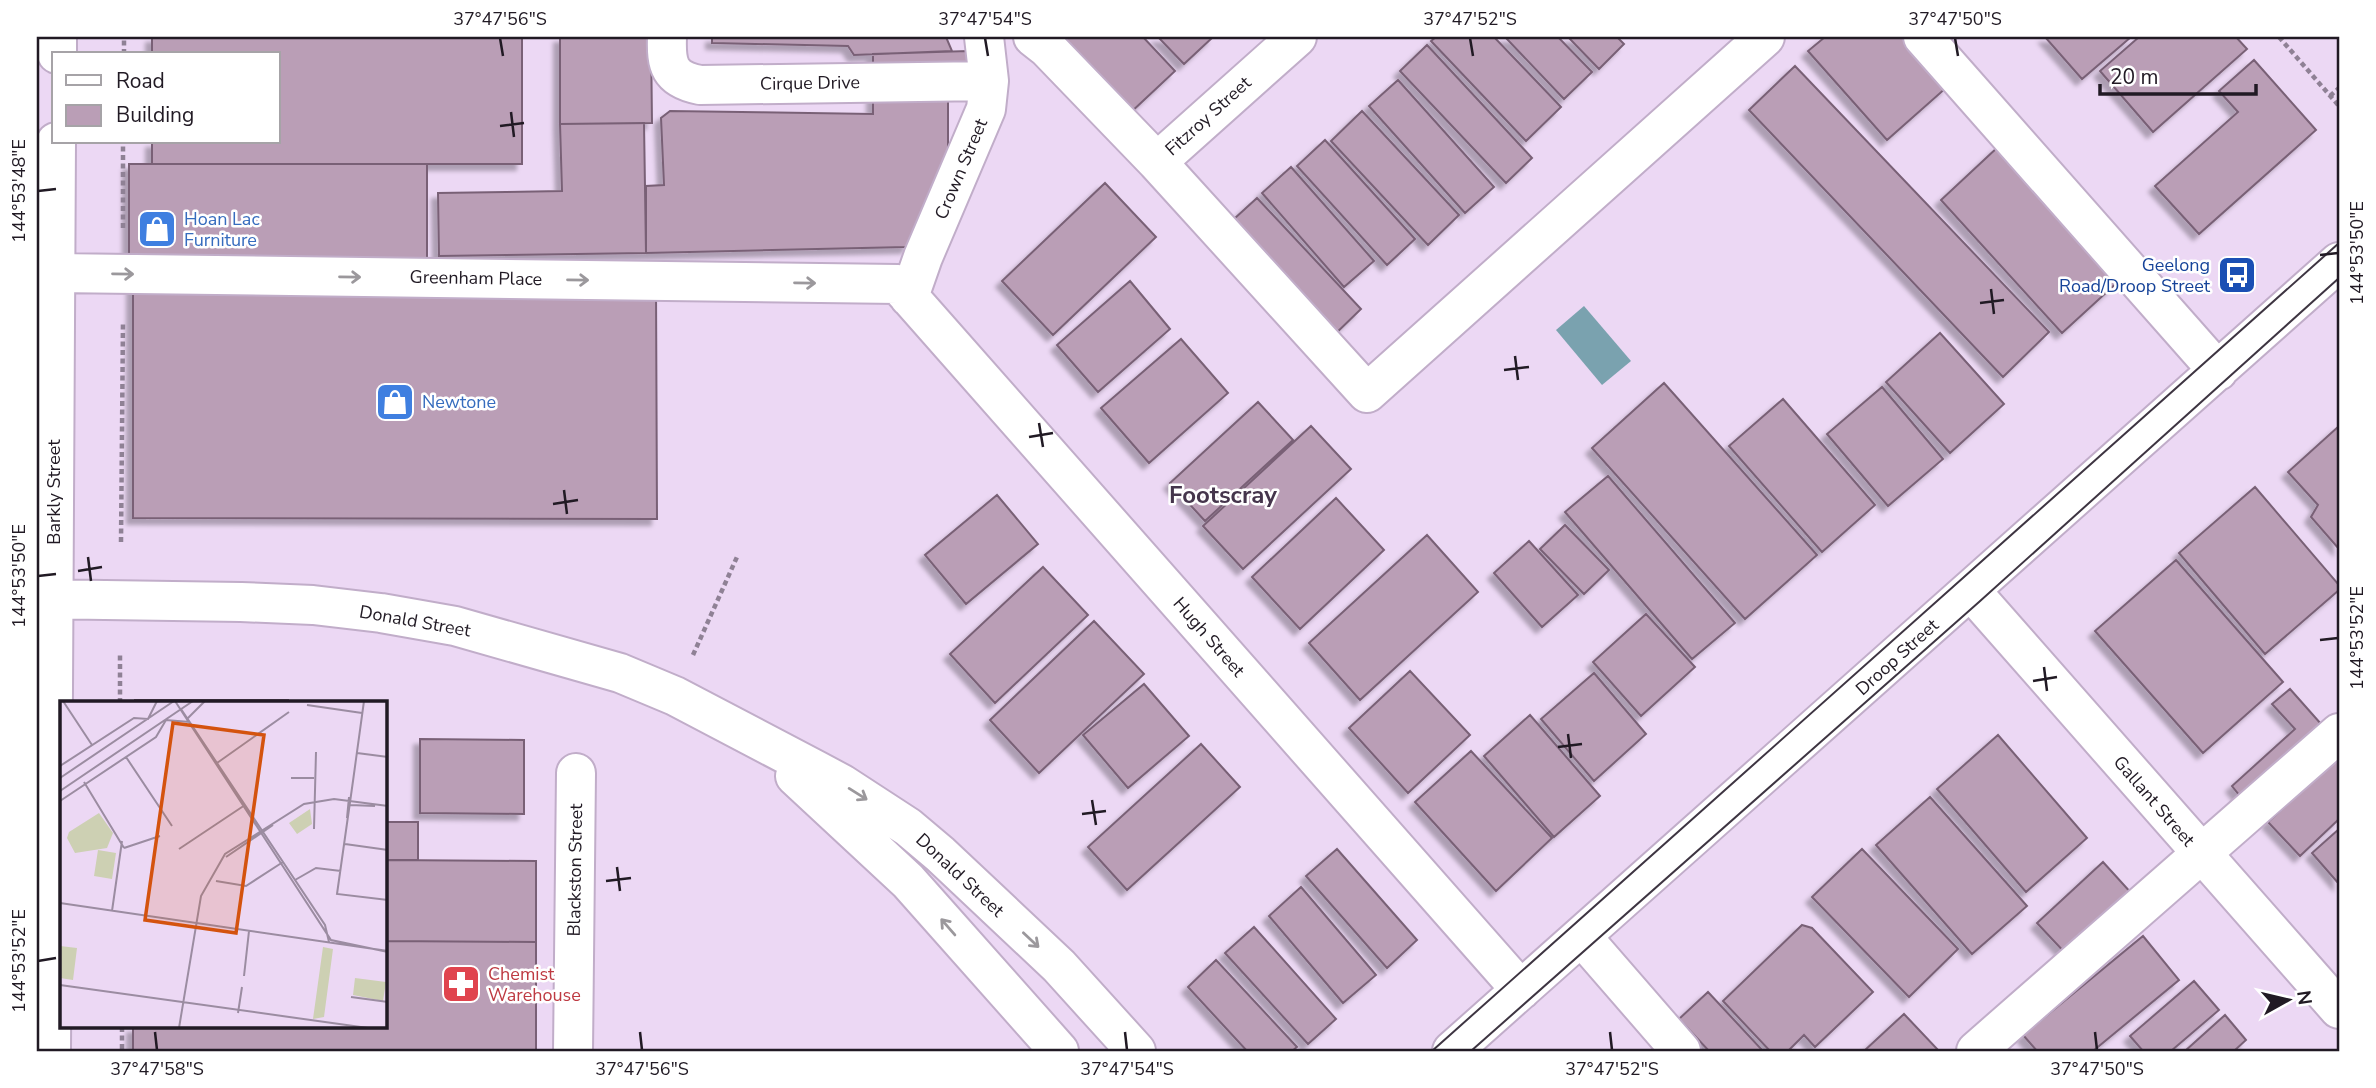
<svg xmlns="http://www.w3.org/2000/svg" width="2376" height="1088" font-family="'Nunito Sans',sans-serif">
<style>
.water{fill:#7aa2af}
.building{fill:#ba9eb6;stroke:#796176;stroke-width:2;filter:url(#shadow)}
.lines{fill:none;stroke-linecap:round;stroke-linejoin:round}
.minor-casing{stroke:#c1adc9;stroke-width:42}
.path{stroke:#8f8195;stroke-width:4.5;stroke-dasharray:5 3.5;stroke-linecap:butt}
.minor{stroke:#fff;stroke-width:38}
.tram{stroke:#3e3542;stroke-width:2}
.oneway{stroke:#9b989c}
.ticks{fill:none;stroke:#211a24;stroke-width:2.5}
.labels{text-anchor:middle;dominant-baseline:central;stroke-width:5;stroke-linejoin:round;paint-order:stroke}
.street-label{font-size:18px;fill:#211a24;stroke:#fff}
.shop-label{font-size:18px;fill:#366cbe;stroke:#fff;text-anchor:start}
.transit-label{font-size:18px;fill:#164399;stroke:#fff;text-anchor:end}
.health-label{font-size:18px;fill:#be3a42;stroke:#fff;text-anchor:start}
.district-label{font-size:24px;font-weight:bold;fill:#45354c;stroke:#fff}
.inset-road{fill:none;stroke:#9b8ca1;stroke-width:2}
.view{fill:#d4530e;fill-opacity:0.15;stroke:#d4530e;stroke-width:3.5}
.inset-edge{fill:none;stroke:#211a24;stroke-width:3.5}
.neatline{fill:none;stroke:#211a24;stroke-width:2.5}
.ticks-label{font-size:18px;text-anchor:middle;fill:#211a24}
</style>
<defs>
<filter id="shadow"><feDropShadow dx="-6" dy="6" stdDeviation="2" flood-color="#0004"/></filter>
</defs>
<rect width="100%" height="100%" fill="#ecd8f4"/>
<path class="water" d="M 1584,306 L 1631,361 L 1602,385 L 1556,330 Z"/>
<path class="building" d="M 152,37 L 522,37 L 522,164 L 152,164 L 152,142 L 278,142 L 278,54 L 152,54 Z
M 560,37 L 651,37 L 652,123 L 560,124 Z
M 712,37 L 946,37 L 952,51 L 854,55 L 848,46 L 712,43 Z
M 1057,37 L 1143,37 L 1175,71 L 1129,114 Z
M 1158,37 L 1213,37 L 1184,64 Z
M 1436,37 L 1494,37 L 1561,107 L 1526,141 L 1431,41 Z
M 1505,37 L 1558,37 L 1592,72 L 1564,99 Z
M 1568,37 L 1617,37 L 1624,44 L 1599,69 Z
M 1825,37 L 1902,37 L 1947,87 L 1887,140 L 1808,51 Z
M 2045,37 L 2131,37 L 2082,79 Z
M 2139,37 L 2236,37 L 2247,49 L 2153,132 L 2100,71 Z
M 1427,45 L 1532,158 L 1506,183 L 1400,71 Z
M 968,51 L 970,86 L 948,92 L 948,163 L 907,247 L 646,253 L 646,186 L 664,185 L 661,118 L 670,111 L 873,114 L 873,54 Z
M 2254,60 L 2316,130 L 2199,234 L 2155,186 L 2238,112 L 2219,91 Z
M 1795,66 L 2049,332 L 2003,377 L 1749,110 Z
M 1398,80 L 1494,187 L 1465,213 L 1369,106 Z
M 1362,111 L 1459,215 L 1428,245 L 1331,141 Z
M 644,123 L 646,253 L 439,256 L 438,193 L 562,191 L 560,124 Z
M 1325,140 L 1415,239 L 1387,265 L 1297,166 Z
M 1999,146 L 2120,280 L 2062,333 L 1941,200 Z
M 129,164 L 427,164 L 427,260 L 129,260 Z
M 1291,167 L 1374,261 L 1344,287 L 1262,193 Z
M 1105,183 L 1156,237 L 1053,335 L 1002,281 Z
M 1257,198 L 1361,309 L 1328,341 L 1223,229 Z
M 1130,281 L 1170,329 L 1098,392 L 1057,345 Z
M 133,285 L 656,286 L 657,519 L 133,518 Z
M 1940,333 L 2004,404 L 1950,453 L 1886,382 Z
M 1181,339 L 1228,393 L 1149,463 L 1101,408 Z
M 1664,383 L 1817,555 L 1745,619 L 1592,448 Z
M 1882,387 L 1943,459 L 1888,506 L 1827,434 Z
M 1783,399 L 1875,505 L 1822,552 L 1729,446 Z
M 1258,402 L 1293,440 L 1205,521 L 1170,483 Z
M 1311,426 L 1351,469 L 1243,569 L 1203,526 Z
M 2339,426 L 2339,549 L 2311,517 L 2318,505 L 2288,472 Z
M 1608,476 L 1735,623 L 1692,659 L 1565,512 Z
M 2255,487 L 2339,585 L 2339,590 L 2265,654 L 2179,553 Z
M 997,495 L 1038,544 L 966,604 L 925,555 Z
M 1336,498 L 1384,550 L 1300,629 L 1252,577 Z
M 1565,525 L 1609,570 L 1584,594 L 1540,549 Z
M 1427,535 L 1478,592 L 1360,700 L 1309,643 Z
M 1529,541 L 1578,595 L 1542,627 L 1494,573 Z
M 2176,560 L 2283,682 L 2203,753 L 2095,631 Z
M 1043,567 L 1088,615 L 995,703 L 950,654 Z
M 1646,614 L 1695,667 L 1641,716 L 1593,662 Z
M 1094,621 L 1144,674 L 1039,773 L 990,720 Z
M 1410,671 L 1470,735 L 1408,793 L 1349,728 Z
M 1594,673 L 1646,734 L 1594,781 L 1541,719 Z
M 1144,684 L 1189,736 L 1128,788 L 1083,735 Z
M 2290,689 L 2329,733 L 2248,806 L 2232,786 L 2295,729 L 2272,704 Z
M 135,700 L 288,700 L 288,703 L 135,703 Z
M 1530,715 L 1600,796 L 1554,837 L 1484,756 Z
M 1998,735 L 2087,838 L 2026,892 L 1937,789 Z
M 420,739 L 524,740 L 524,814 L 420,813 Z
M 1201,744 L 1240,787 L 1127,890 L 1088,847 Z
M 1471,751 L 1552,838 L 1496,891 L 1415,802 Z
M 2339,756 L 2339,819 L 2300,856 L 2268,822 Z
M 1930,797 L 2027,906 L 1972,954 L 1876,845 Z
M 385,822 L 418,822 L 418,860 L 385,860 Z
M 2339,829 L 2339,884 L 2312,853 Z
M 1337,849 L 1417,940 L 1387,968 L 1306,876 Z
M 1862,849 L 1958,949 L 1909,997 L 1812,897 Z
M 385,860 L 536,861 L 536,942 L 385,941 Z
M 2103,862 L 2133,895 L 2068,956 L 2037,923 Z
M 1301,887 L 1376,975 L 1343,1003 L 1269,916 Z
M 1802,925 L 1812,928 L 1873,992 L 1815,1047 L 1804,1035 L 1788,1051 L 1770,1051 L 1723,1001 Z
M 1254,927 L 1336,1019 L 1308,1044 L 1225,953 Z
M 2143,936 L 2179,980 L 2093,1051 L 2037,1051 L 2023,1035 Z
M 385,941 L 536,942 L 536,1051 L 133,1051 L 133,1027 L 385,1027 Z
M 1216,960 L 1297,1047 L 1292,1051 L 1247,1051 L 1188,987 Z
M 2194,981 L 2219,1010 L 2171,1051 L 2143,1051 L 2130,1036 Z
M 1708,992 L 1763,1051 L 1709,1051 L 1679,1019 Z
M 1904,1014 L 1939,1051 L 1864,1051 Z
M 2225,1015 L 2246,1040 L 2234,1051 L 2185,1051 Z"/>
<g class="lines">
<defs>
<path id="minor" d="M 667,37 C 666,65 669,79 700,85 L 989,81
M 1033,37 L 1047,48 L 1157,162 L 1367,393 L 1765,37
M 1923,37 L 2218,371
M 57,54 L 57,37
M 1157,162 L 1297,37
M 55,273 L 898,284 L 1521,990
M 909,297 L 923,257 L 986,109 L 989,81 L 984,37
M 1971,591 L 2339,1009
M 37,599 L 241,602 L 313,605 L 381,613 L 455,626 L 620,673 L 675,696 L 816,770 L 842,784 L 908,827 L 940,854 L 1059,966 L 1136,1051
M 795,776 L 908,881 L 1059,1051
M 1582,937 L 1681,1051
M 51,1051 L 56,142
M 573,1051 L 576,773
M 1452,1051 L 2339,262
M 1976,1051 L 2339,733"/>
</defs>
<use href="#minor" class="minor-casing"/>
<path class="path" d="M 2279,37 L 2339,106
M 124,54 L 124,37
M 2330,96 L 2339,88
M 123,228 L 123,142
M 121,542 L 123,321
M 693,655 L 737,557
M 120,703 L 120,654
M 122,1027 L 122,1051"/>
<use href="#minor" class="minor"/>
<path class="tram" d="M 1432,1051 L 2339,243
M 1471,1051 L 1979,602 L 2339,278"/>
</g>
<defs><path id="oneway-shaft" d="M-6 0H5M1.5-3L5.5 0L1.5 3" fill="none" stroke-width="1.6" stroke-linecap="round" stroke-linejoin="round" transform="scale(1.75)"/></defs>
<g class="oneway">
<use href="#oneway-shaft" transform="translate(123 274) rotate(1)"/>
<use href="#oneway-shaft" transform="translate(350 277) rotate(1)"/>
<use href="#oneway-shaft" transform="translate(578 280) rotate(1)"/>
<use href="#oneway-shaft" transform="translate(805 283) rotate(1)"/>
<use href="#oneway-shaft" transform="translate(858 794) rotate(32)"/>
<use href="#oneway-shaft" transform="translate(948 927) rotate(-131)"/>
<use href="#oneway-shaft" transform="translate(1031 940) rotate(43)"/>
</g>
<path class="ticks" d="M 500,38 L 503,56M 985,38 L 988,56M 1470,38 L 1473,56M 1955,38 L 1958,56M 511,112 L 514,137M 500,126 L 524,123M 38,191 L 56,189M 2320,255 L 2338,253M 1991,289 L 1994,314M 1980,303 L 2004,300M 1515,356 L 1518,380M 1504,370 L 1529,367M 1039,423 L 1043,447M 1029,437 L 1053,433M 564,490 L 567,514M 553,504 L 578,500M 88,557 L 91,581M 78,571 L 102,567M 38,576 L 56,574M 2320,640 L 2338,638M 2044,667 L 2047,691M 2033,681 L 2057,677M 1568,734 L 1571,758M 1558,747 L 1582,744M 1092,800 L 1096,825M 1082,814 L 1106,811M 617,867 L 620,891M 606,881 L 631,878M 38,961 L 56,958M 155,1032 L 157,1050M 640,1032 L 642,1050M 1125,1032 L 1127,1050M 1610,1032 L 1612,1050M 2095,1032 L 2097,1050"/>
<defs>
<symbol id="shop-square" viewBox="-11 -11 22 22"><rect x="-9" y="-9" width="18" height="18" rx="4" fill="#3f7fe0" stroke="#fff"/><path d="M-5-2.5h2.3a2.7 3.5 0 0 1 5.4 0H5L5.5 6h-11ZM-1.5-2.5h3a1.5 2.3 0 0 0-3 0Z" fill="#fff"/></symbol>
<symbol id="bus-square" viewBox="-11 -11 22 22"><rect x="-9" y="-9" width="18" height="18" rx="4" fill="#1a4fb4" stroke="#fff"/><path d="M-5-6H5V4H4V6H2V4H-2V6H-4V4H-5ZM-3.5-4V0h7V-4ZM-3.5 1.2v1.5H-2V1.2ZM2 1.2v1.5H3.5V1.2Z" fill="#fff"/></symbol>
<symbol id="pharmacy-square" viewBox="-11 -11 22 22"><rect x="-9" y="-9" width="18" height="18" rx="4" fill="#e0444e" stroke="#fff"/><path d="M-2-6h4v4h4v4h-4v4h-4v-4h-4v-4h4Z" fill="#fff"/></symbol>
</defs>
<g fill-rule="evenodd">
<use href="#shop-square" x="135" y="207" width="44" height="44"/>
<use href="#bus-square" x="2215" y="253" width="44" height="44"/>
<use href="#shop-square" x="373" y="380" width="44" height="44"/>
<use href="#pharmacy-square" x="439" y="962" width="44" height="44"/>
</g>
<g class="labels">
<g class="street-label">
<text transform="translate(810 83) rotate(-1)">Cirque Drive</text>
<text transform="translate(1208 116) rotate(-42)">Fitzroy Street</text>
<text transform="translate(961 169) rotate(-67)">Crown Street</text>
<text transform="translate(476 278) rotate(1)">Greenham Place</text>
<text transform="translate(54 492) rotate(-90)">Barkly Street</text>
<text transform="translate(415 621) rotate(10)">Donald Street</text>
<text transform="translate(1209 637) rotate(49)">Hugh Street</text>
<text transform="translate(1897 657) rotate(-42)">Droop Street</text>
<text transform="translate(2154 801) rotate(49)">Gallant Street</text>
<text transform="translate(575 870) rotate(-89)">Blackston Street</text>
<text transform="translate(960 875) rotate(43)">Donald Street</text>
</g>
<g class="shop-label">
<text x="184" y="219">Hoan Lac<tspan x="184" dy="21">Furniture</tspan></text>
<text x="422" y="402">Newtone</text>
</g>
<g class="transit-label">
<text x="2210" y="265">Geelong<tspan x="2210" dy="21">Road/Droop Street</tspan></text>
</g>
<g class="health-label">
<text x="488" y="974">Chemist<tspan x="488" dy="21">Warehouse</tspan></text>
</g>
<g class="district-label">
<text x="1223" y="495">Footscray</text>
</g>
</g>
<g transform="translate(60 701)">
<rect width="327" height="327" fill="#ecd8f4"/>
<path d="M 250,108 L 252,123 L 237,133 L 229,122 ZM 39,112 L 53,132 L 47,147 L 15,152 L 7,137 L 9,131 ZM 38,149 L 56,152 L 52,178 L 34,175 ZM 0,245 L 17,247 L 13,279 L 0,277 ZM 263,246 L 273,248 L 264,316 L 253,318 ZM 295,277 L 326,281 L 323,300 L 293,294 Z" fill="#cdd0b3"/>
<path class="inset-road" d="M 3,0 L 32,44M 115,0 L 271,239 L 328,251M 247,4 L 302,12M 121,8 L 265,224 L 269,241M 128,17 L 145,0M 297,52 L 328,56M 66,56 L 112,125M 157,62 L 229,11M 0,65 L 74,17 L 88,18 L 97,0M 0,77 L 114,0M 231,77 L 254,77M 293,80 L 277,193 L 328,199M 293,80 L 304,0M 24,81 L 64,147M 0,90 L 133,0M 0,100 L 96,36 L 106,19 L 130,21M 290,104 L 315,105M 287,117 L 289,96M 254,128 L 256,51M 285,143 L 328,149M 64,147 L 100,135M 119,148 L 185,104M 166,156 L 213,124M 235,179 L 256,167 L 281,170M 156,180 L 186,185 L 223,161M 0,202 L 328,250M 52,210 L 62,140M 184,275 L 189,230M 0,284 L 308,327M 291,296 L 328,301M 178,312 L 182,286M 119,327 L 141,195 L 165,153 L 244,103 L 274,98 L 328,105"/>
<path class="view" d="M 113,22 L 204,34 L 176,232 L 85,219 Z"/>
<rect width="327" height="327" class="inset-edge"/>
</g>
<rect width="2376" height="1088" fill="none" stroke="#ffffff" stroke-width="77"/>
<rect x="52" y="52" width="228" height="91" fill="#ffffff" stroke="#a6a3a7" stroke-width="2"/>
<rect x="66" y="75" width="35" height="10" fill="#ffffff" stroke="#a6a3a7" stroke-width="2"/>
<text x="116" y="88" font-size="21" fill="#211a24">Road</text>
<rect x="66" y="105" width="35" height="21" fill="#ba9eb6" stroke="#a6a3a7" stroke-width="2"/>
<text x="116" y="122" font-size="21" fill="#211a24">Building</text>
<g transform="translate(2288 1000) rotate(82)" stroke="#ffffff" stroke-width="5" paint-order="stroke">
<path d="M0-5L12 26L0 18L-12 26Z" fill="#211a24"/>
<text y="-10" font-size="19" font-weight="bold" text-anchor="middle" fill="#211a24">N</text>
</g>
<path d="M2100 84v10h156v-10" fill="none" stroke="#211a24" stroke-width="3.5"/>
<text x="2110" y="84" font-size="21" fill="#211a24" stroke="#ffffff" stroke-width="5" paint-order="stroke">20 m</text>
<rect x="38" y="38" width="2300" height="1012" class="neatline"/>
<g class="ticks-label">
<text x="500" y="25">37°47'56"S</text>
<text x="985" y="25">37°47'54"S</text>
<text x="1470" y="25">37°47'52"S</text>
<text x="1955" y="25">37°47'50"S</text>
<text transform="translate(19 191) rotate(-90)" y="6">144°53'48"E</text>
<text transform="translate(2357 253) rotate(-90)" y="6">144°53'50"E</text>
<text transform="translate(19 576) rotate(-90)" y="6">144°53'50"E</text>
<text transform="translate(2357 638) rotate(-90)" y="6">144°53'52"E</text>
<text transform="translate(19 961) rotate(-90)" y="6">144°53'52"E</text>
<text x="157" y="1075">37°47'58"S</text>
<text x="642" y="1075">37°47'56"S</text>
<text x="1127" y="1075">37°47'54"S</text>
<text x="1612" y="1075">37°47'52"S</text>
<text x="2097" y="1075">37°47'50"S</text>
</g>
</svg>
